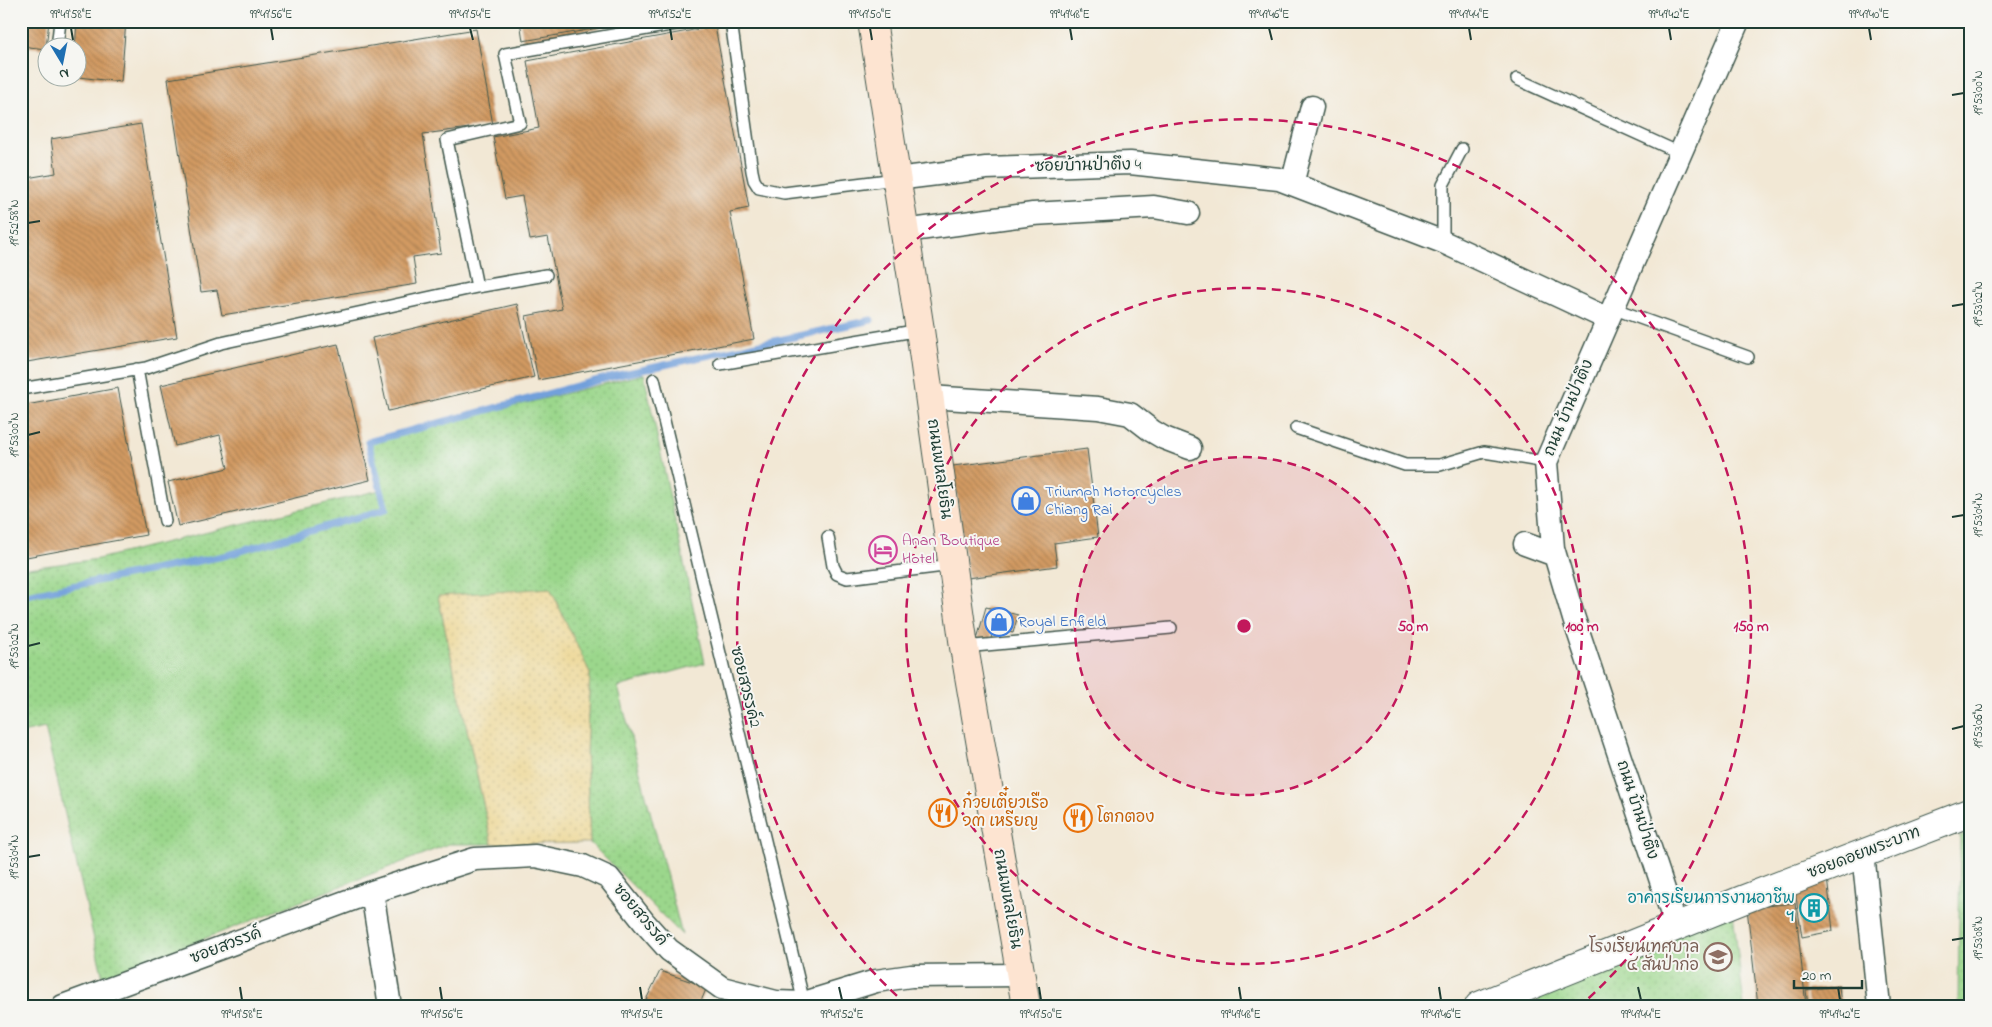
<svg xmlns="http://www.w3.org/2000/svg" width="1992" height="1027" font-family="'Indie Flower','Playpen Sans Thai',sans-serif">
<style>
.grass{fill:url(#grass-dots);stroke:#5d8a60}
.sand{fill:url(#sand-dots);stroke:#868c69}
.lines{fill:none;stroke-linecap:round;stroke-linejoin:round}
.stream{stroke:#72a0db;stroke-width:7}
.building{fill:url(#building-back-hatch)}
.service-casing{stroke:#3f574c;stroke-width:14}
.minor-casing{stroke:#3f574c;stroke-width:25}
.tertiary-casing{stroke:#3f574c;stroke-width:30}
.secondary-casing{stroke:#3f574c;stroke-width:30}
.service{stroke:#fff;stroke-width:11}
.minor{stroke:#fff;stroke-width:22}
.tertiary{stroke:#fff;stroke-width:28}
.secondary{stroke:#fde4d1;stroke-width:28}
.ticks{fill:none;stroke:#1f3d34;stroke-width:2}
.ring{fill:none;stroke:#c2185b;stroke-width:2.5;stroke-dasharray:9 6}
.labels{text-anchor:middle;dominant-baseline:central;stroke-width:4;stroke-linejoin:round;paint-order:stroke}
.street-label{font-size:16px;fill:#1f3d34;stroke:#f6f6f2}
.shop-label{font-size:16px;fill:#366cbe;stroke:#f6f6f2;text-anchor:start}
.hotel-label{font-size:16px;fill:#b23c85;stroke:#f6f6f2;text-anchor:start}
.food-label{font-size:16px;fill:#c56008;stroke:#f6f6f2;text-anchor:start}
.culture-label{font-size:16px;fill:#0d838f;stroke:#f6f6f2;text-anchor:end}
.education-label{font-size:16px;fill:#785e54;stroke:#f6f6f2;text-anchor:end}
.centre{fill:#c2185b;stroke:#f6f6f2;stroke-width:2.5}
.ring-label{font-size:15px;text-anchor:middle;font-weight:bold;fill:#c2185b;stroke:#f6f6f2;stroke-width:4;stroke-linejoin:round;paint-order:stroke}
.neatline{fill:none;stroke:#1f3d34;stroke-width:2}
.ticks-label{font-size:12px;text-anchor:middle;fill:#1f3d34}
</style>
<defs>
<pattern id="grass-dots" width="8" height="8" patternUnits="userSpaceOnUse" patternTransform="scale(1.25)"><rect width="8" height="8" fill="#9bd78c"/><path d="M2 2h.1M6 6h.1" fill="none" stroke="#85b979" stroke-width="1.8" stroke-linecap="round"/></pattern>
<pattern id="sand-dots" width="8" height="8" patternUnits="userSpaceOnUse" patternTransform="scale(1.25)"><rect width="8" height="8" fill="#eeda9e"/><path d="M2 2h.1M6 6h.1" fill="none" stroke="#ccbc89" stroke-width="1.8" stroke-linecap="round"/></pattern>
<pattern id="building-back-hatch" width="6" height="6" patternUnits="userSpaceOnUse" patternTransform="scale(1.25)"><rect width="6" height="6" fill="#d29a62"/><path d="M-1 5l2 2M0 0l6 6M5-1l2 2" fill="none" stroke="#aa7f52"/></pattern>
</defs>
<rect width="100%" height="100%" fill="#f6f6f2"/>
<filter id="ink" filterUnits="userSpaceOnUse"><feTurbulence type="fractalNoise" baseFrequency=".02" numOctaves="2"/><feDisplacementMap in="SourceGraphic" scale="10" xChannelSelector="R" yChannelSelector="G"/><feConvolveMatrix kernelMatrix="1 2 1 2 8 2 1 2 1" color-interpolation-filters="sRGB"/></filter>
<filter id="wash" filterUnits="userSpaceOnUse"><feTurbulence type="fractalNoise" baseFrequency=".0096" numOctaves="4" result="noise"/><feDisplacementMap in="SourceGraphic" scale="20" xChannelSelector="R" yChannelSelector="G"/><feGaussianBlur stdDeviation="1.12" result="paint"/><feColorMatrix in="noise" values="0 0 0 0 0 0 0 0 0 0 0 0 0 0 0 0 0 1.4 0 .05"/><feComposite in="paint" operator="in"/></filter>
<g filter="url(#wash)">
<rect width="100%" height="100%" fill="#f2e8d5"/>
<path class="grass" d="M 644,374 L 705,663 L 618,687 L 682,935 L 590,843 L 586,751 L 590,673 L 438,596 L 492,844 L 449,844 L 103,978 L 45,728 L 21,733 L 21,569 L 98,559 L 380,490 L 368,442 Z
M 1971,833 L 1971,1006 L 1958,1006 L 1960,836 Z
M 1732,904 L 1744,1006 L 1539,1006 L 1536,983 Z"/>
<path class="sand" d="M 550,588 L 590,673 L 586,751 L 590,843 L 492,844 L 438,596 Z"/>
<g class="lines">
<path class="stream" d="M 21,596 L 224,556 L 386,509 L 368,442 L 614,376 L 871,320"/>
</g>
<g id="blocks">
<path class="building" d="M 21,21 L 49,21 L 46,49 L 21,46 Z
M 77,21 L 126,21 L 121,82 L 78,77 L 78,48 L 75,48 Z
M 520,21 L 598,21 L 599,28 L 523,41 Z
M 618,21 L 656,21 L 651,25 L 631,28 Z
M 715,26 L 749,208 L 730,212 L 754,339 L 538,380 L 526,316 L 562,309 L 548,237 L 530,240 L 522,196 L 505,199 L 493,137 L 539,128 L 527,61 Z
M 476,29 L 493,125 L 423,134 L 441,253 L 413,257 L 417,284 L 222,315 L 217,290 L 201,292 L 168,79 Z
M 141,124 L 177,337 L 21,363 L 21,179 L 56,173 L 51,139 Z
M 517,304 L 534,377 L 388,411 L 372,338 Z
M 338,344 L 370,480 L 178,526 L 168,482 L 228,468 L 220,435 L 175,446 L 161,385 Z
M 118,388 L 146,535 L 21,558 L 21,406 Z
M 1087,449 L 1098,537 L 1054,543 L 1057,566 L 968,578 L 953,466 Z
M 986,607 L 1018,615 L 1013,633 L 994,628 L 990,642 L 977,639 Z
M 1827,877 L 1833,931 L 1802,937 L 1794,884 Z
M 1795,903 L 1806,1006 L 1758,1006 L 1747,908 Z
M 660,971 L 707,987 L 699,1006 L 643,1006 Z
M 1839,986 L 1841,1006 L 1808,1006 L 1806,990 Z"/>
</g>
</g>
<g filter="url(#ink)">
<use href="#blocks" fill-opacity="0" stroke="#3f574c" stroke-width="1"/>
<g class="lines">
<defs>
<path id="service" d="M 731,21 L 752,171 L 754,180 L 759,188 L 784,193 L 896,179
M 57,48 L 60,21
M 1517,79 L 1680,153
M 1443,242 L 1443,185 L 1462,149
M 477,287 L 447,140 L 520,123 L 505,54 L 693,21
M 1612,308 L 1748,357
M 720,364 L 920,330
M 137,369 L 165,521
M 654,379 L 804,1003
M 21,389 L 146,368 L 221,343 L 477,287 L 546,275
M 1296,428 L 1405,465 L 1440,465 L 1484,452 L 1546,462
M 828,537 L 833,566 L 837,574 L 847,578 L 952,565
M 964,647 L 1171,628"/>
<path id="minor" d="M 896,179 L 986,168 L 1130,163 L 1279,179 L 1443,242 L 1608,319
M 1292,184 L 1312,107
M 904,231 L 1033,214 L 1154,207 L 1188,213
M 930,397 L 1098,408 L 1130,414 L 1152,431 L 1164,438 L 1190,448
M 1525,544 L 1555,555
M 1863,853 L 1879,1006
M 372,892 L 390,1006
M 1676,926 L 1574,619 L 1553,548 L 1546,462 L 1738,21
M 63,1006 L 372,892 L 475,859 L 535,856 L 583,866 L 609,878 L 644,922 L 669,950 L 722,988 L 776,1002 L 804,1003 L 876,981 L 911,976 L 1020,975"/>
<path id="tertiary" d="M 1479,1006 L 1742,900 L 1971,812"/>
<path id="secondary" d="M 872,21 L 920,330 L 964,647 L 1026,1006"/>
</defs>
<use href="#service" class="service-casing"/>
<use href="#minor" class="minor-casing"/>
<use href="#tertiary" class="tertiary-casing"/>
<use href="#secondary" class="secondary-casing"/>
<use href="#service" class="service"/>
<use href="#minor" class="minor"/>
<use href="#tertiary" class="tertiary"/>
<use href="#secondary" class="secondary"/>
</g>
</g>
<path class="ticks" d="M 71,28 L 73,40M 271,28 L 273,40M 470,28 L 473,40M 670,28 L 672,40M 870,28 L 872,40M 1070,28 L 1072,40M 1269,28 L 1272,40M 1469,28 L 1471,40M 1669,28 L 1671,40M 1869,28 L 1871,40M 1952,95 L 1964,93M 28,223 L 40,221M 1952,306 L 1964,304M 28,435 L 40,432M 1952,517 L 1964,515M 28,646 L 40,643M 1952,729 L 1964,726M 28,857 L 40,855M 1952,940 L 1964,938M 240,987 L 242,1000M 440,987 L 442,1000M 640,987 L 642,1000M 839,987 L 842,1000M 1039,987 L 1041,1000M 1239,987 L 1241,1000M 1439,987 L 1441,1000M 1638,987 L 1641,1000M 1838,987 L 1840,1000"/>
<circle cx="1244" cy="626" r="169" fill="#c2185b" fill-opacity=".12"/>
<g class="ring">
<circle cx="1244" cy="626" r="169"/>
<circle cx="1244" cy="626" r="338"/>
<path d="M908 1006A507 507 0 1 1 1580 1006"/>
</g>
<defs>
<symbol id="shop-ring" viewBox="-11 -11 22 22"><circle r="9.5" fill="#f6f6f2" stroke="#3f7fe0" stroke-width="1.5"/><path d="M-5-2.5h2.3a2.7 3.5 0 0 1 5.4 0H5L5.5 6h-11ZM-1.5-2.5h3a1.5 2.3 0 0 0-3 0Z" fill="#3f7fe0"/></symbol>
<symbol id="hotel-ring" viewBox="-11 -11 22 22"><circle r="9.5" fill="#f6f6f2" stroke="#d1479c" stroke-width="1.5"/><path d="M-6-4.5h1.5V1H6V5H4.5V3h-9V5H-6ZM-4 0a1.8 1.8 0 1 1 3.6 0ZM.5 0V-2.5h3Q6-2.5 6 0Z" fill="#d1479c"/></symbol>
<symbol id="restaurant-ring" viewBox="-11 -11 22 22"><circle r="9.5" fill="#f6f6f2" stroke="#e8710a" stroke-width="1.5"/><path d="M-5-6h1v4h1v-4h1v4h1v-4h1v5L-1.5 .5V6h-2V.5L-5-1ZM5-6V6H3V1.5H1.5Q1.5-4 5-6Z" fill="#e8710a"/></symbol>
<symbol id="building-ring" viewBox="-11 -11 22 22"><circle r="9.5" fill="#f6f6f2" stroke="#0f9aa8" stroke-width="1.5"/><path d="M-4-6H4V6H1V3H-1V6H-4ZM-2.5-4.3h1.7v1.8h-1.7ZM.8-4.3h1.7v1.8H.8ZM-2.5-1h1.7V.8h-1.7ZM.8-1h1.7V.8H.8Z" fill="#0f9aa8"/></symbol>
<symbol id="school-ring" viewBox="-11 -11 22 22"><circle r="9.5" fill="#f6f6f2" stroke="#8d6e63" stroke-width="1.5"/><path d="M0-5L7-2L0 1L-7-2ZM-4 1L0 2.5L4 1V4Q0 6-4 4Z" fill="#8d6e63"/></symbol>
</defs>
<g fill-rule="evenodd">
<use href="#shop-ring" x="1010" y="485" width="32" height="32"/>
<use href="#hotel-ring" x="867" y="534" width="32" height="32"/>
<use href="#shop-ring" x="983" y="606" width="32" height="32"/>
<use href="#restaurant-ring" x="927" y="797" width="32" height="32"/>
<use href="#restaurant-ring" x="1062" y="802" width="32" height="32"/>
<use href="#building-ring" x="1798" y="892" width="32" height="32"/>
<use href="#school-ring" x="1702" y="941" width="32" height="32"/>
</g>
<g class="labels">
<g class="street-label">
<text transform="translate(1088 166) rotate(-1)">ซอยบ้านป่าตึง 4</text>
<text transform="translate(1569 408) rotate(-67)">ถนน บ้านป่าตึง</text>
<text transform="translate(939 469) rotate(82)">ถนนพหลโยธิน</text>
<text transform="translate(745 687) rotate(76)">ซอยสวรรค์2</text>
<text transform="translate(1637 810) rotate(72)">ถนน บ้านป่าตึง</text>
<text transform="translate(1864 853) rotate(-21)">ซอยดอยพระบาท</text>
<text transform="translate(1007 899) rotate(80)">ถนนพหลโยธิน</text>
<text transform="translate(640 915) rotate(50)">ซอยสวรรค์</text>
<text transform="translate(226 946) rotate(-21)">ซอยสวรรค์</text>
</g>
<g class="shop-label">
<text x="1045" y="492">Triumph Motorcycles<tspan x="1045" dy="18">Chiang Rai</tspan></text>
<text x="1018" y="622">Royal Enfield</text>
</g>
<g class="hotel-label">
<text x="902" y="541">Anan Boutique<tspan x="902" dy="18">Hotel</tspan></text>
</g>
<g class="food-label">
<text x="962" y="804">ก๋วยเตี๋ยวเรือ<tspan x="962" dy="18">๑๓ เหรียญ</tspan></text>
<text x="1097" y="818">โตกตอง</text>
</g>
<g class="culture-label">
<text x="1795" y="899">อาคารเรียนการงานอาชีพ<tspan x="1795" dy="18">ฯ</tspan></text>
</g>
<g class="education-label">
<text x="1699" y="948">โรงเรียนเทศบาล<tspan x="1699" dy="18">๔ สันป่าก่อ</tspan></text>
</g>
</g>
<circle cx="1244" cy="626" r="8" class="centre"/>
<g class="ring-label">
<text x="1413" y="631">50 m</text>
<text x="1582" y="631">100 m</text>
<text x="1751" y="631">150 m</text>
</g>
<rect width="1992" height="1027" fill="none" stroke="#f6f6f2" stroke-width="55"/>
<g transform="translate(62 62) rotate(170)"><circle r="24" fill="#f6f6f2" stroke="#a0aca6"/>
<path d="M0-4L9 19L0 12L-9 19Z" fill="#1f6fb2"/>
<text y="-8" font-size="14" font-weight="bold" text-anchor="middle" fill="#1f3d34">N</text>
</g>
<path d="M1794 980v8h68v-8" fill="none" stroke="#1f3d34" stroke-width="2.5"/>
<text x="1802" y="980" font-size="15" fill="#1f3d34" stroke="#f6f6f2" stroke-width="4" paint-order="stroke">20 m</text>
<rect x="28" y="28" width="1936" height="972" class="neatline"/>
<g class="ticks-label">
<text x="71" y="18">99°49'58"E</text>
<text x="271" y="18">99°49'56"E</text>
<text x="470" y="18">99°49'54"E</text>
<text x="670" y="18">99°49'52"E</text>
<text x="870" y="18">99°49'50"E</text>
<text x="1070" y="18">99°49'48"E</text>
<text x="1269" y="18">99°49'46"E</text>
<text x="1469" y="18">99°49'44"E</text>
<text x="1669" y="18">99°49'42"E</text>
<text x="1869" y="18">99°49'40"E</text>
<text transform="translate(1978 93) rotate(-90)" y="4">19°53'00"N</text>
<text transform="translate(14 223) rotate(-90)" y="4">19°52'58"N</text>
<text transform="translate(1978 304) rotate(-90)" y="4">19°53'02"N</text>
<text transform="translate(14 435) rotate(-90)" y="4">19°53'00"N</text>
<text transform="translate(1978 515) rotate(-90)" y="4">19°53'04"N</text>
<text transform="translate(14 646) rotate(-90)" y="4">19°53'02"N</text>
<text transform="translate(1978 726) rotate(-90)" y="4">19°53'06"N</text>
<text transform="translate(14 857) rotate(-90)" y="4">19°53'04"N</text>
<text transform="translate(1978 938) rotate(-90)" y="4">19°53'08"N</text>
<text x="242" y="1018">99°49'58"E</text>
<text x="442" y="1018">99°49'56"E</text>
<text x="642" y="1018">99°49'54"E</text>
<text x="842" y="1018">99°49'52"E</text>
<text x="1041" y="1018">99°49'50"E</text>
<text x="1241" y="1018">99°49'48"E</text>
<text x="1441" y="1018">99°49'46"E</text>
<text x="1641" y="1018">99°49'44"E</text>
<text x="1840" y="1018">99°49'42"E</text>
</g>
</svg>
